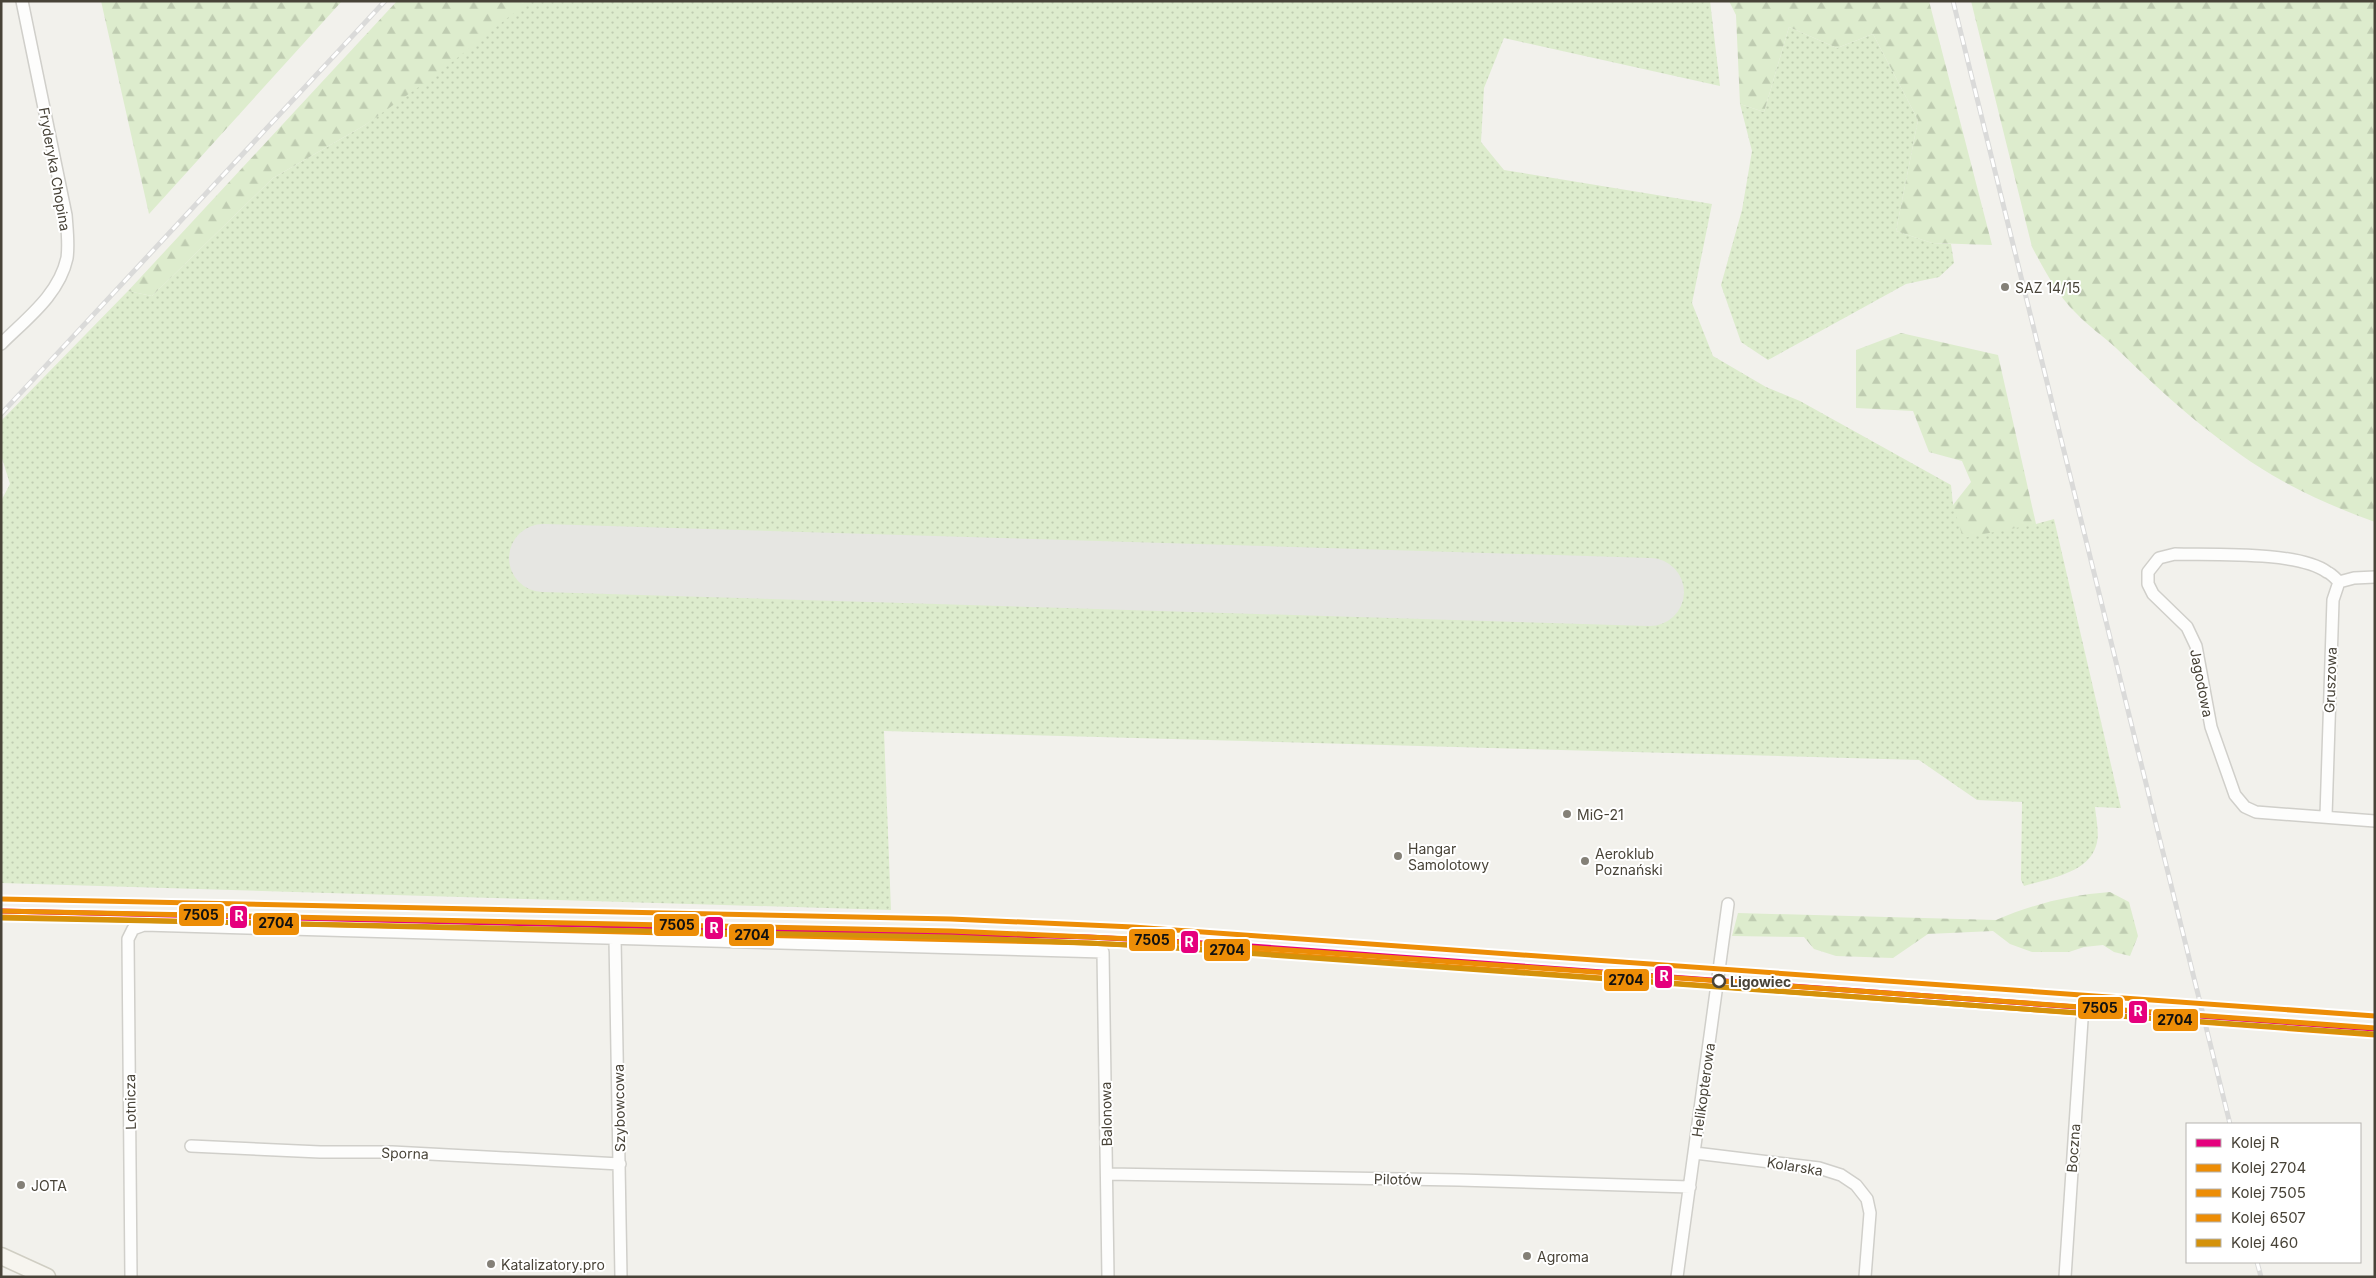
<svg xmlns="http://www.w3.org/2000/svg" width="2376" height="1278" font-family="Inter,sans-serif">
<style>
.grass{fill:url(#grass-dots)}
.forest{fill:url(#forest-firs)}
.lines{fill:none;stroke-linecap:round;stroke-linejoin:round}
.runway{stroke:#e6e6e2;stroke-width:68}
.street-casing{stroke:#d0cfca;stroke-width:14}
.secondary-casing{stroke:#d0cec3;stroke-width:19}
.street{stroke:#fdfdfc;stroke-width:11}
.secondary{stroke:#f7f5ef;stroke-width:16}
.rail-casing{stroke:#dadad9;stroke-width:5}
.rail{stroke:#fff;stroke-width:3;stroke-dasharray:9;stroke-linecap:butt}
.rail-1-casing{stroke:#fff;stroke-width:9}
.rail-2-casing{stroke:#fff;stroke-width:9}
.rail-3-casing{stroke:#fff;stroke-width:9}
.rail-4-casing{stroke:#fff;stroke-width:9}
.rail-5-casing{stroke:#fff;stroke-width:9}
.rail-1{stroke:#e5007d;stroke-width:5}
.rail-2{stroke:#ed8d06;stroke-width:5}
.rail-3{stroke:#ed8d06;stroke-width:5}
.rail-4{stroke:#ed8d06;stroke-width:5}
.rail-5{stroke:#d4920b;stroke-width:5}
.poi-dot{fill:#848077;stroke:#fff;stroke-width:2}
.stop-dot{fill:#fff;stroke:#484338;stroke-width:2.5}
.labels{text-anchor:middle;dominant-baseline:central;stroke-width:4;stroke-linejoin:round;paint-order:stroke}
.street-label{font-size:14px;fill:#484338;stroke:#fff}
.poi-label{font-size:14px;fill:#484338;stroke:#fff;text-anchor:start}
.stop-label{font-size:14px;font-weight:bold;fill:#484338;stroke:#fff;text-anchor:start}
.line-badge{stroke:#fff;stroke-width:2}
.badge-label{font-size:14px;text-anchor:middle;font-weight:bold;fill:#fff}
.pale-badge-label{font-size:14px;text-anchor:middle;font-weight:bold;fill:#111}
</style>
<defs>
<pattern id="grass-dots" width="8" height="8" patternUnits="userSpaceOnUse" patternTransform="scale(1.25)"><rect width="8" height="8" fill="#ddeccd"/><path d="M2 2h.1M6 6h.1" fill="none" stroke="#bfccb1" stroke-width="1.8" stroke-linecap="round"/></pattern>
<pattern id="forest-firs" width="22" height="20" patternUnits="userSpaceOnUse" patternTransform="scale(1.25)"><rect width="22" height="20" fill="#ddeccd"/><path d="M5 1l3.5 6h-7zM16 11l3.5 6h-7z" fill="#bfccb1"/></pattern>
</defs>
<rect width="100%" height="100%" fill="#f2f1ec"/>
<path class="grass" d="M 528,1 L 1710,1 L 1720,86 L 1504,38 L 1484,88 L 1481,142 L 1504,170 L 1712,204 L 1692,303 L 1713,356 L 1766,387 L 1800,401 L 1951,485 L 1953,505 L 2036,524 L 2054,519 L 2121,808 L 2095,807 C 2096,818 2100,835 2096,846 C 2088,873 2048,879 2024,886 L 2021,880 L 2022,802 L 1977,800 L 1919,760 L 884,731 L 891,910 L 1,883 L 1,501 L 10,484 L 1,455 L 1,421 L 128,291 L 152,296 L 273,178 L 365,125 Z
M 1789,27 L 1837,48 L 1873,34 L 1918,120 L 1896,231 L 1932,243 L 1951,244 L 1954,263 L 1939,277 L 1906,284 L 1768,360 L 1741,342 L 1721,285 L 1742,210 L 1752,151 L 1740,104 L 1764,112 Z"/>
<path class="forest" d="M 101,1 L 342,1 L 149,214 Z
M 397,1 L 529,1 L 437,74 L 365,125 L 273,178 L 152,296 L 128,291 Z
M 1729,1 L 1929,1 L 1992,245 L 1932,243 L 1896,231 L 1918,120 L 1873,34 L 1837,48 L 1789,27 L 1764,112 L 1740,104 L 1736,15 Z
M 1971,1 L 2375,1 L 2375,522 C 2339,509 2304,494 2272,475 C 2214,440 2163,394 2116,348 C 2103,336 2088,326 2076,313 C 2057,295 2044,269 2032,247 Z
M 1901,333 L 1998,355 L 2036,524 L 1963,538 L 1953,505 L 1971,482 L 1962,461 L 1929,452 L 1913,411 L 1856,408 L 1856,350 Z
M 2110,892 L 2129,902 L 2138,936 L 2130,956 L 2114,952 L 2103,945 L 2084,947 L 2069,952 L 2032,952 L 2010,944 L 1993,931 L 1928,934 L 1893,958 L 1836,956 L 1814,949 L 1804,937 L 1732,936 L 1738,913 L 1996,920 C 2034,904 2069,895 2110,892 Z"/>
<g class="lines">
<path class="runway" d="M 543,558 L 1650,592"/>
<defs>
<path id="street" d="M 1,344 C 26,319 59,295 67,258 C 69,244 67,229 66,215 L 22,1
M 2339,582 C 2335,578 2332,574 2327,572 C 2298,551 2212,555 2175,554 L 2159,558 L 2148,572 L 2148,584 L 2153,594 L 2187,627 L 2196,646 L 2211,727 L 2235,795 L 2245,807 L 2256,812 L 2375,821
M 2326,816 L 2333,600 L 2339,582 L 2354,578 L 2375,577
M 615,938 L 621,1277
M 191,1146 L 320,1152 L 392,1152 L 620,1164
M 1695,1153 L 1819,1168 L 1841,1175 L 1856,1185 L 1867,1199 L 1870,1213 L 1865,1277
M 1107,1174 L 1459,1180 L 1690,1187
M 131,1277 L 128,939 L 133,929 L 144,925 L 1103,952 L 1108,1277
M 1677,1277 L 1728,904
M 2065,1277 L 2082,1020"/>
<path id="secondary" d="M 1,1256 L 47,1277"/>
</defs>
<use href="#street" class="street-casing"/>
<use href="#secondary" class="secondary-casing"/>
<use href="#street" class="street"/>
<use href="#secondary" class="secondary"/>
<defs>
<path id="rail" d="M 1953,1 L 2230,1124
M 1,414 L 385,1
M 2257,1262 L 2261,1277"/>
</defs>
<use href="#rail" class="rail-casing"/>
<use href="#rail" class="rail"/>
<defs>
<path id="rail-1" d="M 1,911 L 1088,937 L 1223,944 L 2375,1029"/>
<path id="rail-2" d="M 1,917 L 1088,943 L 1223,950 L 2375,1035"/>
<path id="rail-3" d="M 1,911 L 951,931 L 1133,939 L 2375,1028"/>
<path id="rail-4" d="M 1,899 L 951,919 L 1133,927 L 2375,1016"/>
<path id="rail-5" d="M 1,918 L 951,937 L 1132,945 L 2374,1034"/>
</defs>
<use href="#rail-1" class="rail-1-casing"/>
<use href="#rail-2" class="rail-2-casing"/>
<use href="#rail-3" class="rail-3-casing"/>
<use href="#rail-4" class="rail-4-casing"/>
<use href="#rail-5" class="rail-5-casing"/>
<use href="#rail-1" class="rail-1"/>
<use href="#rail-2" class="rail-2"/>
<use href="#rail-3" class="rail-3"/>
<use href="#rail-4" class="rail-4"/>
<use href="#rail-5" class="rail-5"/>
</g>
<g class="poi-dot">
<circle cx="2005" cy="287" r="5"/>
<circle cx="1567" cy="814" r="5"/>
<circle cx="1398" cy="856" r="5"/>
<circle cx="1585" cy="861" r="5"/>
<circle cx="21" cy="1185" r="5"/>
<circle cx="1527" cy="1256" r="5"/>
<circle cx="491" cy="1264" r="5"/>
</g>
<circle class="stop-dot" cx="1719" cy="981" r="6"/>
<g class="labels">
<g class="street-label">
<text transform="translate(55 169) rotate(80)">Fryderyka Chopina</text>
<text transform="translate(2330 680) rotate(-88)">Gruszowa</text>
<text transform="translate(2202 683) rotate(79)">Jagodowa</text>
<text transform="translate(1703 1090) rotate(-82)">Helikopterowa</text>
<text transform="translate(130 1102) rotate(-91)">Lotnicza</text>
<text transform="translate(619 1108) rotate(-91)">Szybowcowa</text>
<text transform="translate(1106 1114) rotate(-91)">Balonowa</text>
<text transform="translate(2073 1148) rotate(-86)">Boczna</text>
<text transform="translate(405 1153) rotate(2)">Sporna</text>
<text transform="translate(1795 1166) rotate(9)">Kolarska</text>
<text transform="translate(1398 1179) rotate(1)">Pilotów</text>
</g>
<g class="poi-label">
<text x="2015" y="287">SAZ 14/15</text>
<text x="1577" y="814">MiG-21</text>
<text x="1408" y="848">Hangar<tspan x="1408" dy="16">Samolotowy</tspan></text>
<text x="1595" y="853">Aeroklub<tspan x="1595" dy="16">Poznański</tspan></text>
<text x="31" y="1185">JOTA</text>
<text x="1537" y="1256">Agroma</text>
<text x="501" y="1264">Katalizatory.pro</text>
</g>
<g class="stop-label">
<text x="1730" y="981">Ligowiec</text>
</g>
</g>
<g class="line-badge">
<rect x="178" y="903" width="47" height="24" rx="5" fill="#ed8d06"/>
<rect x="229" y="905" width="19" height="24" rx="5" fill="#e5007d"/>
<rect x="252" y="912" width="48" height="24" rx="5" fill="#ed8d06"/>
<rect x="653" y="913" width="47" height="24" rx="5" fill="#ed8d06"/>
<rect x="704" y="916" width="20" height="24" rx="5" fill="#e5007d"/>
<rect x="728" y="923" width="47" height="24" rx="5" fill="#ed8d06"/>
<rect x="1128" y="928" width="48" height="24" rx="5" fill="#ed8d06"/>
<rect x="1180" y="930" width="19" height="24" rx="5" fill="#e5007d"/>
<rect x="1203" y="938" width="48" height="24" rx="5" fill="#ed8d06"/>
<rect x="1654" y="965" width="19" height="24" rx="5" fill="#e5007d"/>
<rect x="1603" y="968" width="47" height="24" rx="5" fill="#ed8d06"/>
<rect x="2077" y="996" width="47" height="24" rx="5" fill="#ed8d06"/>
<rect x="2128" y="1000" width="20" height="24" rx="5" fill="#e5007d"/>
<rect x="2152" y="1008" width="47" height="24" rx="5" fill="#ed8d06"/>
</g>
<g class="badge-label">
<text x="239" y="921">R</text>
<text x="714" y="933">R</text>
<text x="1189" y="947">R</text>
<text x="1664" y="981">R</text>
<text x="2138" y="1016">R</text>
</g>
<g class="pale-badge-label">
<text x="201" y="920">7505</text>
<text x="276" y="928">2704</text>
<text x="677" y="930">7505</text>
<text x="752" y="940">2704</text>
<text x="1152" y="945">7505</text>
<text x="1227" y="955">2704</text>
<text x="1626" y="985">2704</text>
<text x="2100" y="1013">7505</text>
<text x="2175" y="1025">2704</text>
</g>
<rect width="2376" height="1278" fill="none" stroke="#484338" stroke-width="5"/>
<rect x="2186" y="1123" width="175" height="140" fill="#ffffff" stroke="#b6b4af"/>
<rect x="2196" y="1139" width="25" height="8" fill="#e5007d" stroke="#b6b4af"/>
<text x="2231" y="1148" font-size="15" fill="#484338">Kolej R</text>
<rect x="2196" y="1164" width="25" height="8" fill="#ed8d06" stroke="#b6b4af"/>
<text x="2231" y="1173" font-size="15" fill="#484338">Kolej 2704</text>
<rect x="2196" y="1189" width="25" height="8" fill="#ed8d06" stroke="#b6b4af"/>
<text x="2231" y="1198" font-size="15" fill="#484338">Kolej 7505</text>
<rect x="2196" y="1214" width="25" height="8" fill="#ed8d06" stroke="#b6b4af"/>
<text x="2231" y="1223" font-size="15" fill="#484338">Kolej 6507</text>
<rect x="2196" y="1239" width="25" height="8" fill="#d4920b" stroke="#b6b4af"/>
<text x="2231" y="1248" font-size="15" fill="#484338">Kolej 460</text>
</svg>
